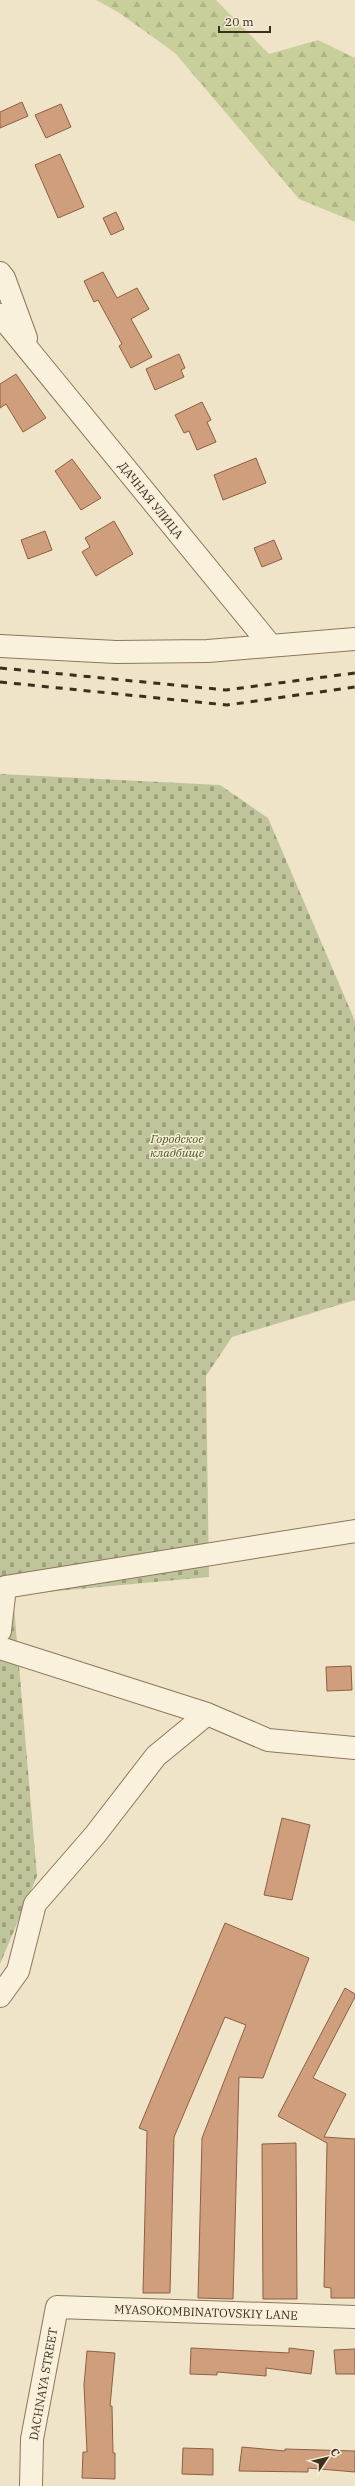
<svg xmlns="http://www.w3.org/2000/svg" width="355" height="2486" font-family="'IBM Plex Serif',serif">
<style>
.forest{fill:url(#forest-firs)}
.cemetery{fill:url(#cemetery-stones)}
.building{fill:#cf9f7d;stroke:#8d5f41}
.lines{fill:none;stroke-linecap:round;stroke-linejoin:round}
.minor-casing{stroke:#8d765c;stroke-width:24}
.minor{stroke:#faf1dc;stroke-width:22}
.rail{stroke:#3d2e20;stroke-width:3;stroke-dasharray:7 7;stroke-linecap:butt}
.labels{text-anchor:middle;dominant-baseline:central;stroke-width:3;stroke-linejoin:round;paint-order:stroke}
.street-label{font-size:12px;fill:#3d2e20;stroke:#f7eed8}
.park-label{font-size:12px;font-style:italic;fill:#4d5a26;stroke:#f7eed8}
</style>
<defs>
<pattern id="forest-firs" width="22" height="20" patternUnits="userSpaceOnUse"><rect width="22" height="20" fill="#c9cf9b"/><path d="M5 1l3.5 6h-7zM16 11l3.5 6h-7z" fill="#aeb285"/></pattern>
<pattern id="cemetery-stones" width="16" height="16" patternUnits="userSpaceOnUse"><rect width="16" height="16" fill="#bfc49a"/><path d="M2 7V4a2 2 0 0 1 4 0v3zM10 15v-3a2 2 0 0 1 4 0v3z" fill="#9ca07d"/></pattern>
</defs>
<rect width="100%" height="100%" fill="#f0e4c8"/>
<path class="forest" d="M 96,0 L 216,0 L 269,54 L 318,40 L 355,58 L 355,222 L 299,199 L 175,53 L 118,12 Z"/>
<path class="cemetery" d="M 0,774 L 220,785 L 268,818 L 355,1021 L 355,1300 L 232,1337 L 206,1376 L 209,1577 L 13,1595 L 37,1876 L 0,1964 Z"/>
<path class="building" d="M 22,102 L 28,116 L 0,128 L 0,112 Z
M 61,104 L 71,127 L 46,138 L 35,115 Z
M 60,154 L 84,207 L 58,218 L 35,165 Z
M 116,212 L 124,229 L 111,235 L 103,218 Z
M 103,272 L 117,298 L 137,288 L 149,309 L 131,319 L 152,357 L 131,368 L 119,346 L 122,344 L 98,300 L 94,302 L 84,281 Z
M 179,354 L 185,368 L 181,370 L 184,377 L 155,390 L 146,369 Z
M 16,374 L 46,418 L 23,432 L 6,404 L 0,408 L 0,384 Z
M 202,402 L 211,420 L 207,422 L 216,442 L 197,450 L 189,431 L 184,433 L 175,415 Z
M 256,458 L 266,483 L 223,500 L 214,475 Z
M 72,459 L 101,498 L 81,510 L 55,471 Z
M 114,521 L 133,554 L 96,576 L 82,552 L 90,547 L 85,538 Z
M 45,531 L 52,550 L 28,559 L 21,540 Z
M 274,540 L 282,559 L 262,567 L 254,548 Z
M 351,1666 L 352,1690 L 327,1691 L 326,1667 Z
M 282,1818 L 310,1825 L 292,1900 L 264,1895 Z
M 225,1923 L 309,1958 L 263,2078 L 239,2077 L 233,2299 L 198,2298 L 202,2138 L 246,2025 L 225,2017 L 174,2137 L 170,2293 L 143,2293 L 147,2131 L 139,2128 Z
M 345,1988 L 355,1994 L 355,1997 L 313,2078 L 346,2094 L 324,2137 L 355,2139 L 355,2298 L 331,2298 L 331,2288 L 324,2287 L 327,2143 L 278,2116 Z
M 296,2143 L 297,2299 L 263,2299 L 262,2144 Z
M 191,2348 L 289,2353 L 289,2348 L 314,2351 L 311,2374 L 266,2368 L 266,2376 L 217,2372 L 217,2375 L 190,2374 Z
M 355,2349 L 355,2374 L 336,2374 L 334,2350 Z
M 87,2351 L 115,2353 L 110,2406 L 112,2406 L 113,2453 L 115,2453 L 115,2479 L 82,2478 L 83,2452 L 87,2452 L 84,2385 Z
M 242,2447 L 285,2451 L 285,2449 L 355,2451 L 355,2472 L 308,2468 L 308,2472 L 239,2471 Z
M 183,2448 L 213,2449 L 213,2475 L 182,2474 Z"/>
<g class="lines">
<defs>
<path id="minor" d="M 0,273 L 4,278 L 26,338
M 0,315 L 271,646
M 0,646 L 116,652 L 208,651 L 355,639
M 0,1631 L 5,1587 L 355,1531
M 0,1648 L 207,1714 L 268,1740 L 355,1748
M 0,1996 L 18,1971 L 35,1904 L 95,1835 L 156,1756 L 207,1714
M 31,2486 L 32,2439 L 57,2307 L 355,2317"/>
</defs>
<use href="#minor" class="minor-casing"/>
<use href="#minor" class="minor"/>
<path class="rail" d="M 0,668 L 226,690 L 355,673
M 0,682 L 227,705 L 355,687"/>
</g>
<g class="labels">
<g class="street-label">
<text transform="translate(151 500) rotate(51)">ДАЧНАЯ УЛИЦА</text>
<text transform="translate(206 2312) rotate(2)">MYASOKOMBINATOVSKIY LANE</text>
<text transform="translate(43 2384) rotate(-80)">DACHNAYA STREET</text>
</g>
<g class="park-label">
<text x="177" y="1138">Городское<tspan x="177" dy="14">кладбище</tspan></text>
</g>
</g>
<g transform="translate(327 2458) rotate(55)" stroke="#f7eed8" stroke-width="3" paint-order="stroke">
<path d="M0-3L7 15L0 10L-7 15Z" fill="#3d2e20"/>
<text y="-6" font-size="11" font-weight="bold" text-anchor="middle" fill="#3d2e20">С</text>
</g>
<path d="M219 26v6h51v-6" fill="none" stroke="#3d2e20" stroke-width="2"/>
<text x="225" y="26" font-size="12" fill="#3d2e20" stroke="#f7eed8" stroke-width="3" paint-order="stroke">20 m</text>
</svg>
